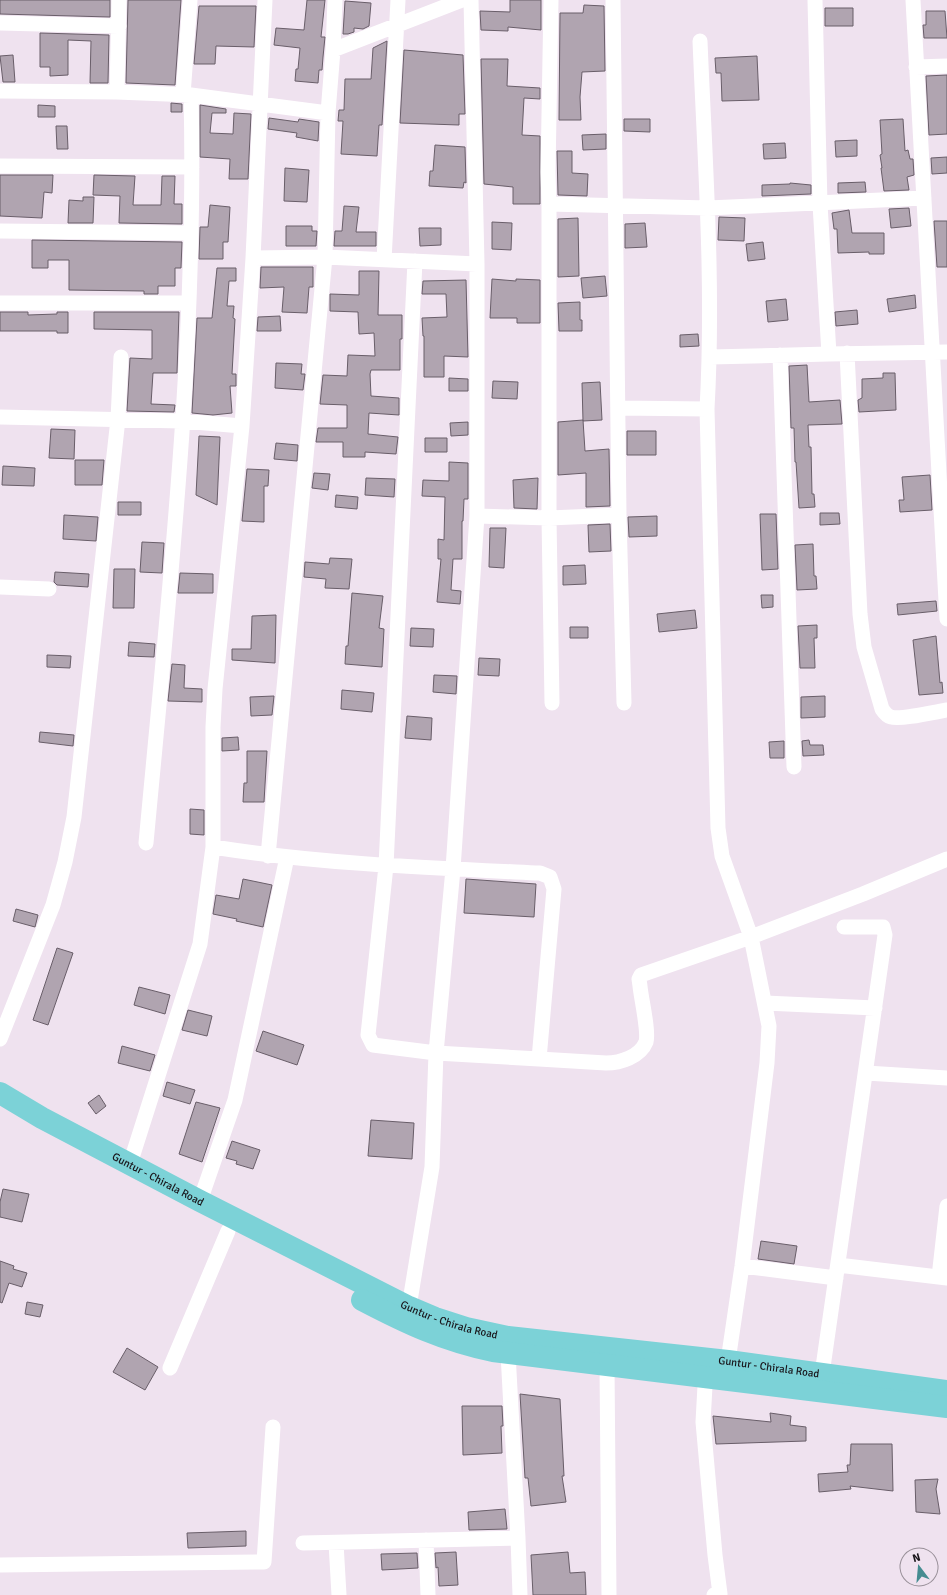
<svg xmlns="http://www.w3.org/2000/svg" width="947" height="1595" font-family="Signika,sans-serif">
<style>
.building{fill:#b0a4b0;stroke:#695e69}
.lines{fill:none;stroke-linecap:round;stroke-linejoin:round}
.street{stroke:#fff;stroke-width:15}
.primary{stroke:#7cd2d7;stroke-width:22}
.labels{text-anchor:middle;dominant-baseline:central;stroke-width:3.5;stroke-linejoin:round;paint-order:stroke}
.street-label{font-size:11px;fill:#181419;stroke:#efe2ef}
</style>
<rect width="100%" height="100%" fill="#efe2ef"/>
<path class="building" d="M 0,0 L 110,0 L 110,17 L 0,14 Z
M 128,0 L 181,0 L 175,85 L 126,83 Z
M 307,0 L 325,0 L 321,37 L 325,37 L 323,57 L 322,70 L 319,70 L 318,83 L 295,81 L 296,69 L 298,69 L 300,48 L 274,45 L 276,28 L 304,30 Z
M 510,0 L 541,0 L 541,30 L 508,27 L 508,31 L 481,30 L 480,11 L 510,12 Z
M 345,1 L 371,3 L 369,26 L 363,29 L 354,28 L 354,32 L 348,34 L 343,34 Z
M 584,5 L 604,6 L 605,71 L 582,72 L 580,97 L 581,120 L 559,120 L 560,13 L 583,13 Z
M 199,6 L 256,6 L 254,47 L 216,46 L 215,64 L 194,64 Z
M 825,8 L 853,8 L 853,26 L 825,26 Z
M 926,11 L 945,11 L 947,38 L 924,38 L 923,25 L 926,25 Z
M 40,33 L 109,35 L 108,83 L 90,83 L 91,41 L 68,40 L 68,75 L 50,76 L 50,67 L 40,67 Z
M 387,41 L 382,125 L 379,125 L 377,156 L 341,154 L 343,121 L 338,121 L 339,110 L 344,110 L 345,79 L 371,79 L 373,48 Z
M 404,50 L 463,55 L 465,114 L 459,114 L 459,125 L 400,123 Z
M 13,55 L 15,82 L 3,82 L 0,56 Z
M 757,56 L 759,100 L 722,101 L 721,73 L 716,73 L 715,58 Z
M 481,59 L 508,59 L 507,86 L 540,88 L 540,99 L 524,98 L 522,135 L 540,136 L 540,204 L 513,204 L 513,187 L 484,184 Z
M 947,75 L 947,134 L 929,135 L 926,76 Z
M 171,103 L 182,104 L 182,112 L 171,112 Z
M 38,105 L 55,106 L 55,117 L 38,117 Z
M 200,105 L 226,109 L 226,113 L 212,113 L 210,133 L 233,134 L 234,113 L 251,114 L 248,179 L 229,179 L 230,159 L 200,157 Z
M 269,118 L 298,122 L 299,119 L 319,122 L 318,141 L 296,137 L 297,133 L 268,129 Z
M 624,119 L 650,119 L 650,132 L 624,131 Z
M 903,119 L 905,151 L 908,150 L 910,159 L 913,159 L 914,175 L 907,177 L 909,190 L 884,191 L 881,168 L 882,168 L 880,155 L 882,154 L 880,120 Z
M 56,126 L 67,126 L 68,149 L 57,149 Z
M 606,134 L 606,149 L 583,150 L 582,135 Z
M 857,140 L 857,156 L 836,157 L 835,141 Z
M 785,143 L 786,158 L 764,159 L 763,144 Z
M 435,145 L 465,147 L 466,183 L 464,182 L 463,188 L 429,186 L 430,171 L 433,171 Z
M 557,151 L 572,151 L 572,173 L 588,174 L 587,196 L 558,195 Z
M 947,157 L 947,173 L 932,174 L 931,158 Z
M 285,168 L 309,170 L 307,202 L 284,201 Z
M 0,175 L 53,175 L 52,193 L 44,192 L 42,218 L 0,216 Z
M 94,175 L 135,176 L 133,205 L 161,205 L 162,176 L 175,176 L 174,204 L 182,204 L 182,224 L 119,223 L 120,196 L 93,195 Z
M 865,182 L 866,192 L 838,193 L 838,183 Z
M 790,183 L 811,185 L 811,194 L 762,196 L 762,185 L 790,184 Z
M 83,197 L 94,197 L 93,223 L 68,223 L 69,200 L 83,201 Z
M 210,205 L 230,207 L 228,242 L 223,242 L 223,259 L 199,259 L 200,227 L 208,227 Z
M 344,206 L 359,207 L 356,232 L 376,232 L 376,246 L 334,246 L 335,231 L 342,231 Z
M 909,208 L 911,226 L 891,228 L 889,209 Z
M 849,210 L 852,233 L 884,233 L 884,254 L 869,254 L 869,252 L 838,253 L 837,229 L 834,229 L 832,213 Z
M 719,217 L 745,218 L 744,241 L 718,240 Z
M 578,218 L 579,276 L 558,277 L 558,219 Z
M 934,221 L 947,221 L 947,267 L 937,267 Z
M 492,222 L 512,223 L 511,250 L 492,249 Z
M 645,223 L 647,247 L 625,248 L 625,224 Z
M 286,226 L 312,226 L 312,231 L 317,231 L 316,246 L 286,246 Z
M 419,228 L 441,228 L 441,245 L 420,246 Z
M 32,240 L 182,242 L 181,268 L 175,268 L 175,286 L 158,286 L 158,294 L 144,294 L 144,291 L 69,290 L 69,260 L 48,260 L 48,268 L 32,268 Z
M 763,242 L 765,259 L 748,261 L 746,244 Z
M 261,267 L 313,267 L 313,287 L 309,287 L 307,313 L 282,312 L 284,287 L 260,288 Z
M 217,268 L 236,268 L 236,281 L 229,281 L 227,306 L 234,306 L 233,318 L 235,319 L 232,374 L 236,374 L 236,386 L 230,386 L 232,413 L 213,415 L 192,413 L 197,318 L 212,318 Z
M 359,271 L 379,271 L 378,315 L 402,315 L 402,339 L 400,339 L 400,370 L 371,370 L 370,374 L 371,396 L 399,398 L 399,415 L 369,413 L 368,434 L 398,437 L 396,454 L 365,452 L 365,457 L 343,457 L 343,442 L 316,442 L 318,428 L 347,428 L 347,405 L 320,404 L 323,375 L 347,376 L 348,355 L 375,356 L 374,333 L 359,334 L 358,312 L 330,311 L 330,294 L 359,295 Z
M 605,276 L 607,296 L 583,298 L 581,278 Z
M 492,279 L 516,281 L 516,279 L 540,280 L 540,323 L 517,323 L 517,318 L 490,318 Z
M 466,280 L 468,357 L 444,356 L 444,377 L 424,377 L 424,336 L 423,336 L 422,318 L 447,317 L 446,294 L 422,294 L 423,281 Z
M 915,295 L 916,308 L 889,312 L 887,299 Z
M 786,299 L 788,320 L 768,322 L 766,301 Z
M 580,302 L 580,320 L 582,320 L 582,331 L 559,331 L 558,303 Z
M 857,310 L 858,324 L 836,326 L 835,312 Z
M 0,312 L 28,312 L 28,315 L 57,314 L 57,312 L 68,312 L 68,333 L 57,333 L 57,331 L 0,331 Z
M 94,312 L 179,312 L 177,373 L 153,373 L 151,404 L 175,405 L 174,412 L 127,411 L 130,358 L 152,359 L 152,330 L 94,329 Z
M 280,316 L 281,331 L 257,331 L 258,317 Z
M 698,334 L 699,346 L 680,347 L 680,335 Z
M 276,363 L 302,364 L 301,374 L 305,374 L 303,390 L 275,388 Z
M 807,365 L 809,402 L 840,400 L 842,424 L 808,425 L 809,447 L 811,447 L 812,494 L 814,494 L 815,507 L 799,508 L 796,462 L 795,462 L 794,428 L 791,428 L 789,366 Z
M 883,373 L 895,373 L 896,410 L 859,412 L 858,400 L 862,398 L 862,379 L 883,378 Z
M 449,378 L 468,379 L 468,391 L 449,391 Z
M 493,381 L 518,382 L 517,399 L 492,398 Z
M 600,382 L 602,420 L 583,421 L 582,383 Z
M 583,420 L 585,451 L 609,449 L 610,506 L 586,507 L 586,473 L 558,475 L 558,422 Z
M 468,422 L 468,435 L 451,436 L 450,423 Z
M 51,429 L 75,430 L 74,459 L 49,458 Z
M 627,431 L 656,431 L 656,455 L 627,455 Z
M 199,436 L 220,437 L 217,505 L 196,495 Z
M 425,438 L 447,438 L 447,452 L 425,452 Z
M 276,443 L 298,445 L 297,461 L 274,459 Z
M 75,460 L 104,460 L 102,485 L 75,485 Z
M 449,462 L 468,463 L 468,499 L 464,499 L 463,521 L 462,521 L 462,559 L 453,559 L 451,590 L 461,591 L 460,604 L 437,602 L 441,559 L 438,559 L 438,539 L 444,540 L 445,497 L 422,496 L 423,480 L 449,481 Z
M 3,466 L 35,468 L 34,486 L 2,485 Z
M 247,469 L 269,470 L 268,486 L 264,486 L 264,522 L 242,521 Z
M 314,473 L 330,474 L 328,490 L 312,488 Z
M 930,475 L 932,510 L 900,512 L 899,500 L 904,500 L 902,477 Z
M 366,478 L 395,479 L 394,497 L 365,495 Z
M 538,478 L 537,509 L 514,508 L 513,480 Z
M 336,495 L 358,497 L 357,509 L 335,507 Z
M 118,502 L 141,502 L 141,515 L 118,515 Z
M 820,513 L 839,513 L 840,524 L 820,525 Z
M 760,514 L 776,514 L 778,569 L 762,570 Z
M 64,515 L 98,517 L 96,541 L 63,539 Z
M 657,516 L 657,536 L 629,537 L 628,517 Z
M 610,524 L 611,551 L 589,552 L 588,525 Z
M 490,528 L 506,528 L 504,568 L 489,567 Z
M 142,542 L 164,543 L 162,573 L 140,572 Z
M 813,544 L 814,576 L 816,576 L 817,589 L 797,590 L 795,545 Z
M 330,558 L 352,559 L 349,589 L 325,588 L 326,579 L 304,577 L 305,562 L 329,564 Z
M 585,565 L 586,584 L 563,585 L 563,566 Z
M 114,569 L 135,569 L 134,608 L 113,608 Z
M 55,572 L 89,574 L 88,587 L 57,585 L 54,582 Z
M 180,573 L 213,574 L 213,593 L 178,593 Z
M 352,593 L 383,596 L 379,628 L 384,629 L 382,667 L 345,664 L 346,646 L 348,646 Z
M 761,595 L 773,595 L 773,607 L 762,608 Z
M 936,601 L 937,611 L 898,615 L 897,604 Z
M 695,610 L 697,628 L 659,632 L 657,614 Z
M 276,615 L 275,663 L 232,660 L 232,649 L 251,649 L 252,616 Z
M 817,625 L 817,638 L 814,638 L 815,668 L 800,668 L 798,626 Z
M 570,627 L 588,627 L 588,638 L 570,638 Z
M 411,628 L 434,629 L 433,647 L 410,646 Z
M 936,636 L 940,683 L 942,682 L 943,693 L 919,695 L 913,640 Z
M 129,642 L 155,644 L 154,657 L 128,656 Z
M 47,655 L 71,656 L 70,668 L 47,667 Z
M 479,658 L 500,659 L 499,676 L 478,675 Z
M 172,664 L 185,665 L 184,688 L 202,689 L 202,702 L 168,701 Z
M 434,675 L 457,676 L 456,694 L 433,692 Z
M 342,690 L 374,693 L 372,712 L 341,709 Z
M 274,696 L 272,715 L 251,716 L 250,697 Z
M 825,696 L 825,717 L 801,718 L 801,697 Z
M 407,716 L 432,718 L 431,740 L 405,738 Z
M 40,732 L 74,735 L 73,746 L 39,742 Z
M 238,737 L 239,750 L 222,751 L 222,738 Z
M 809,740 L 810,745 L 823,745 L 824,755 L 803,756 L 802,741 Z
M 784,741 L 784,758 L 770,758 L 769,742 Z
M 247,751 L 267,751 L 264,802 L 243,802 L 244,783 L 247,783 Z
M 190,809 L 204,810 L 204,835 L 190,834 Z
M 243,879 L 272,885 L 263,927 L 236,921 L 237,919 L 213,914 L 216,895 L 239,899 Z
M 466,879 L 536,884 L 534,917 L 464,913 Z
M 16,909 L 38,915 L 35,927 L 13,921 Z
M 57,948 L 73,953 L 48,1025 L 33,1020 Z
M 139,987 L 170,995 L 165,1014 L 134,1005 Z
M 188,1010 L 212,1016 L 207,1036 L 182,1030 Z
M 263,1031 L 304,1045 L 297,1065 L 256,1051 Z
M 122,1046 L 155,1055 L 150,1071 L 118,1063 Z
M 167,1082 L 195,1090 L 190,1104 L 163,1096 Z
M 99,1095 L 106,1106 L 96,1114 L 88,1103 Z
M 196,1102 L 220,1108 L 202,1162 L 179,1154 Z
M 371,1120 L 414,1123 L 412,1159 L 368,1156 Z
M 232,1141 L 260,1150 L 253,1169 L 236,1164 L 237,1161 L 226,1158 Z
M 3,1189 L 29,1194 L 22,1222 L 0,1217 L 0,1202 Z
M 761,1241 L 797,1246 L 794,1264 L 758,1259 Z
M 0,1261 L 14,1266 L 13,1269 L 27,1273 L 22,1287 L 9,1283 L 2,1303 L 0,1302 Z
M 27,1302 L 43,1305 L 40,1317 L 25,1314 Z
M 127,1348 L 158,1367 L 145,1390 L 113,1372 Z
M 520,1394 L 560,1399 L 564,1476 L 562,1476 L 566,1502 L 531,1506 L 528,1478 L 525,1478 Z
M 462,1406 L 502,1406 L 503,1426 L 501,1426 L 502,1453 L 463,1455 Z
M 770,1413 L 791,1416 L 790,1425 L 806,1427 L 806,1441 L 716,1444 L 713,1416 L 771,1422 Z
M 851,1444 L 892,1444 L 893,1491 L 850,1486 L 851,1489 L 819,1492 L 818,1474 L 848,1472 L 847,1465 L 850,1465 Z
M 938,1479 L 936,1489 L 940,1514 L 916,1512 L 915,1480 Z
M 505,1509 L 507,1529 L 469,1530 L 468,1512 Z
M 246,1531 L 246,1546 L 188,1548 L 187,1533 Z
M 456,1552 L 458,1585 L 439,1586 L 438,1567 L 436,1568 L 435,1553 Z
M 568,1552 L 570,1573 L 585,1572 L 586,1595 L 533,1595 L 531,1555 Z
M 417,1553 L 418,1568 L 382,1570 L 381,1554 Z"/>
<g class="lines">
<path class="street" d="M 551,0 L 548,172 L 549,204 L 549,518 L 552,703
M 613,0 L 619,515 L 624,703
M 815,0 L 820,204 L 829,354
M 913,0 L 947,619
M 0,23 L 119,26
M 700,41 C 705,163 714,286 707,409 L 718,828 L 722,856 L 751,937 L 769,1026 L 767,1063 L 742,1266 L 728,1361
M 333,50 L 462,0
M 916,67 L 947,66
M 0,91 L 117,92 L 191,95 L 328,113
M 117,92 L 119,0
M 183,95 L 190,0
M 0,166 L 192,167
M 549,204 L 708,208 L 924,198
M 0,231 L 191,233
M 253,258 L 325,257 L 477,264
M 384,260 L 398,0
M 0,303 L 189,303
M 847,353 L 860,614 L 864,647 L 882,709 C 884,712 887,716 891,717 C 900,720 935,712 947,710
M 780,355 L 794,767
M 710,357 L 829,354 L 947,352
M 618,408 L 707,409
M 0,417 L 182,421 L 242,426
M 477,516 L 549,518 L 619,515
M 0,587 L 49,589
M 146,843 C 169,595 197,344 191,95
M 213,847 C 321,864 431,868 540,873 L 550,877 L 554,889 L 539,1059 L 436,1053 L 453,869 L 477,516 L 477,264 L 471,0
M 268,856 L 325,257 L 328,113 L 333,50 L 335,0
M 765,1003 L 875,1008
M 0,1039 L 53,905 L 65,862 L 74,817 L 118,419 L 121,357
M 539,1059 L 606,1063 C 620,1063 640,1057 646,1042 C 649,1031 641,998 640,986 L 639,979 L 641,975 L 751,937 L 863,894 L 947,859
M 866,1073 L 947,1078
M 130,1164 L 200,944 L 213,847 L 213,727 L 215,689 L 242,426 L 253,258 L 265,0
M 200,1201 L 235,1100 L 287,857
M 838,1265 L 947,1278
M 742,1266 L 836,1278
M 939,1277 L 947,1206
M 409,1307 L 432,1167 L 436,1053 L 373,1045 L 368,1035 L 386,866 L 415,261
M 607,1365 L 609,1595
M 170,1368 L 228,1231
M 706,1368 L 703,1422 L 715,1555 L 720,1594 L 714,1595
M 822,1374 L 885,935 L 883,927 L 844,927
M 518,1538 L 520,1595
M 426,1540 L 428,1595
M 303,1543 L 518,1538 L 508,1353
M 336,1543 L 339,1595
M 0,1565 L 264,1562 L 273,1427"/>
<g class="primary">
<path id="s1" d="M 0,1093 L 42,1118 L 200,1201 L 409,1307 L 435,1318 L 466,1328 L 508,1337 L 728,1361 L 947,1391"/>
<path d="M 362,1300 C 406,1323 444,1341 493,1351 L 947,1407"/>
</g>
</g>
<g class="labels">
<g class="street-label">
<text stroke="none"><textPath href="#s1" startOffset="180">Guntur - Chirala Road</textPath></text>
<text stroke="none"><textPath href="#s1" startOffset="504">Guntur - Chirala Road</textPath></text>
<text stroke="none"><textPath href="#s1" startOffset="828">Guntur - Chirala Road</textPath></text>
</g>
</g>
<g transform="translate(919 1567) rotate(344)"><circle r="19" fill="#efe2ef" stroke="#999099"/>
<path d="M0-3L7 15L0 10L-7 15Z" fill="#458c91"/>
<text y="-6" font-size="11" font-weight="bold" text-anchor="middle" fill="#181419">N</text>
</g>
</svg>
